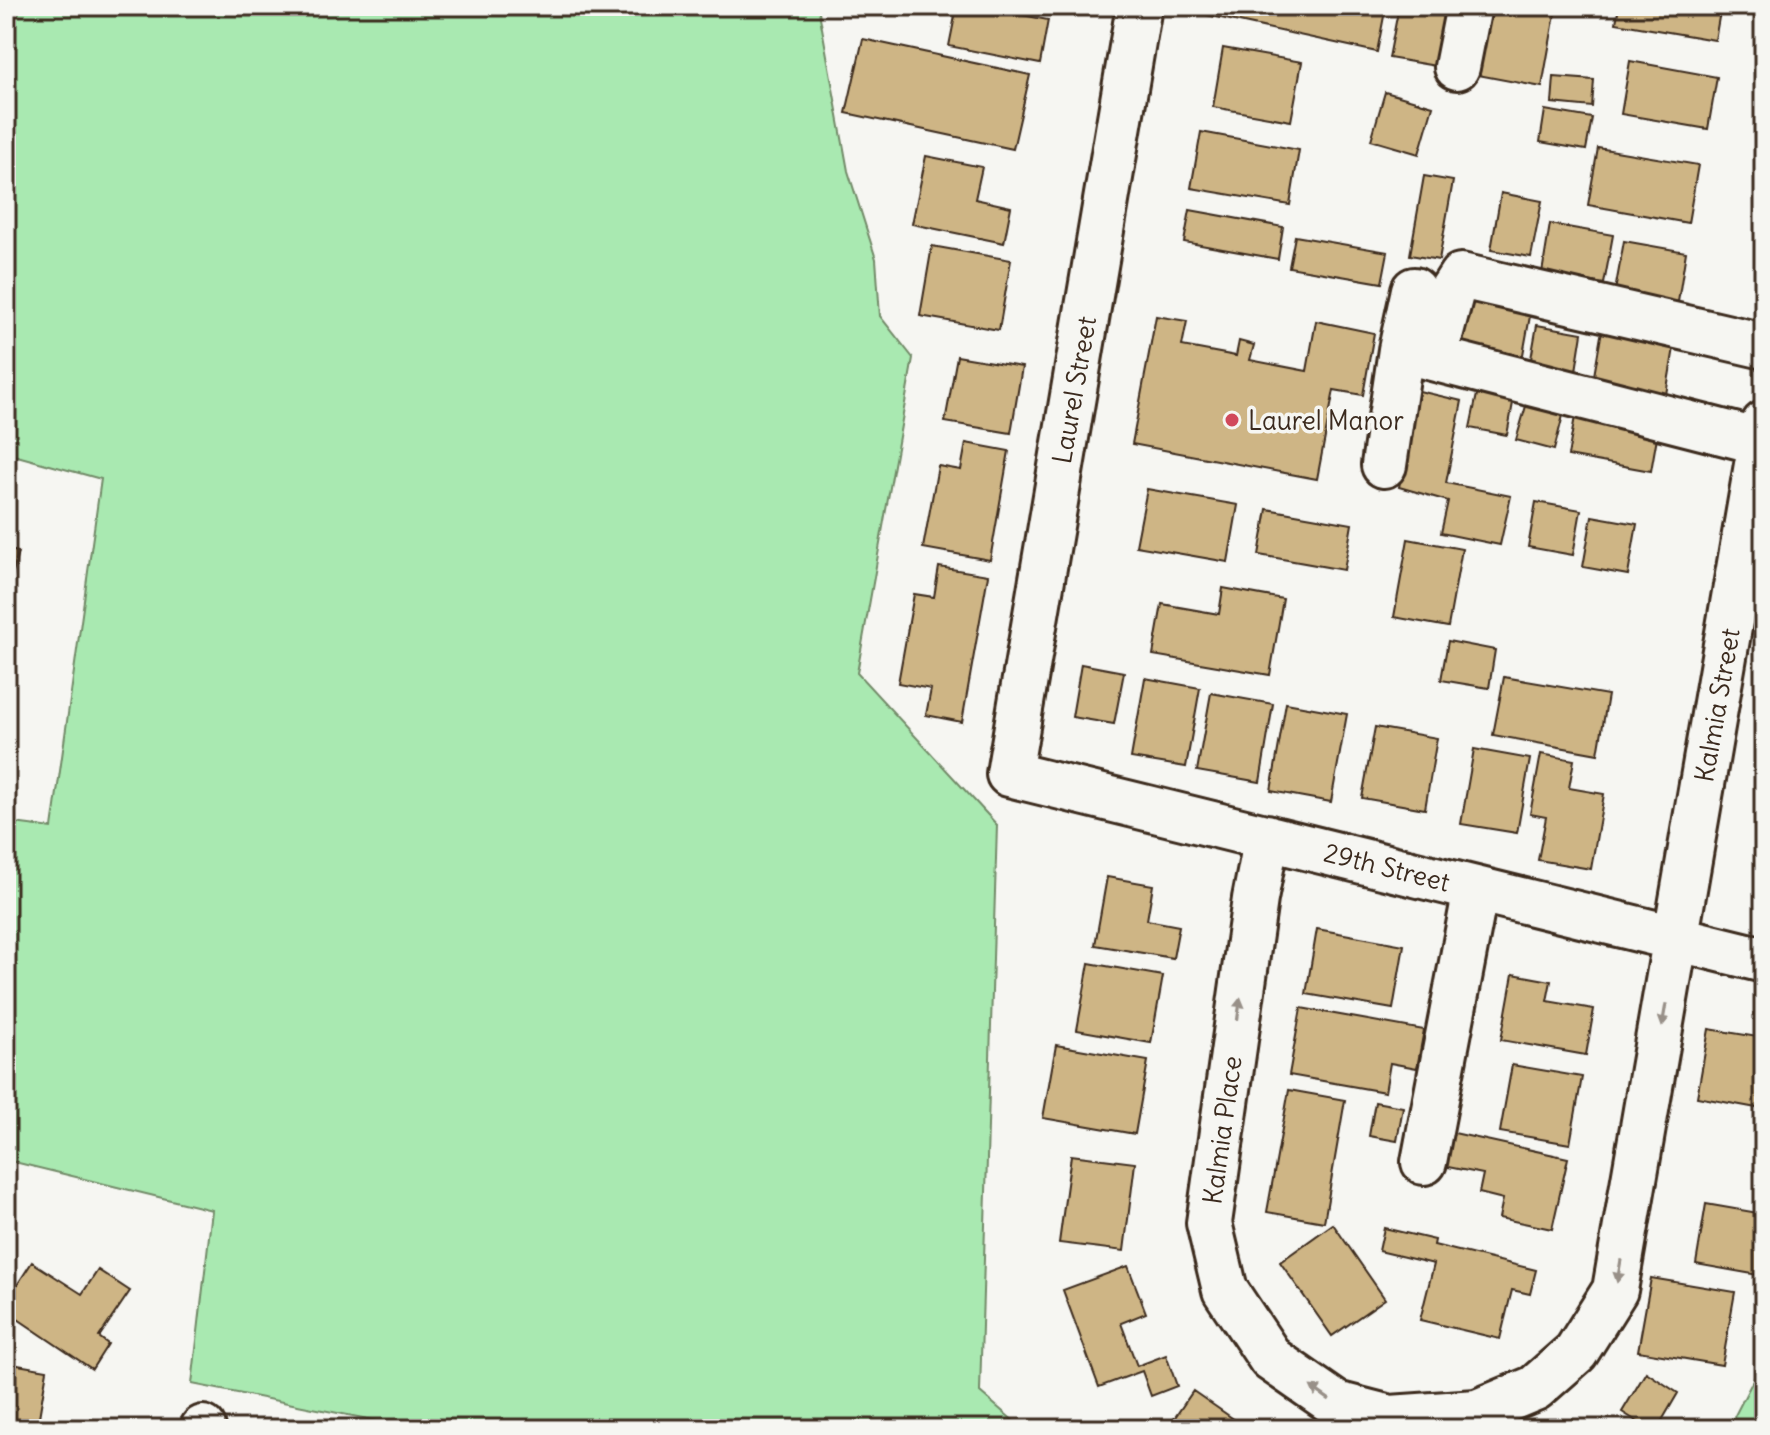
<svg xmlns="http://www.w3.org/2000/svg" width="1770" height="1435" font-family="Delius,sans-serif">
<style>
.green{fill:#a9e9b1;stroke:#728a68;stroke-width:2}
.building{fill:#ceb585;stroke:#3b2a1e;stroke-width:2}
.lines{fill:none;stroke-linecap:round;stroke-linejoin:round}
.minor-casing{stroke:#3b2a1e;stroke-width:50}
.minor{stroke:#f6f6f2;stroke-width:44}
.oneway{fill:#989088}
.poi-dot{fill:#d1495b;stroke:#f6f6f2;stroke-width:3}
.labels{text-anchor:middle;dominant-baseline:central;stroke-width:7;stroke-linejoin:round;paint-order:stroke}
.street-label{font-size:26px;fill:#3b2a1e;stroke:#f6f6f2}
.poi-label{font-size:26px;fill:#3b2a1e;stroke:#f6f6f2;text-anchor:start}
</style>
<rect width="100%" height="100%" fill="#f6f6f2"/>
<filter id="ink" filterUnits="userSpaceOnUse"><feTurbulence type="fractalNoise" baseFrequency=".0125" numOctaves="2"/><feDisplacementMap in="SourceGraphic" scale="16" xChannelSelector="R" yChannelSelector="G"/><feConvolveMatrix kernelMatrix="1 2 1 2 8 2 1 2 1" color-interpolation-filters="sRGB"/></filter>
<g filter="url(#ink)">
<path class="green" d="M 6,6 L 818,6 L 848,171 L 876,259 L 880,316 L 913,358 L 857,673 L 997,825 L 980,1392 L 1023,1429 L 418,1429 L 192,1384 L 212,1210 L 6,1160 L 6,822 L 52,828 L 101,479 L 6,453 Z
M 1764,1359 L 1764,1429 L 1728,1429 Z"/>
<path class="building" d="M 957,6 L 977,6 L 1048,20 L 1040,64 L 949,46 Z
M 1209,6 L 1386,6 L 1377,52 L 1207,15 Z
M 1399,6 L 1446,6 L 1436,66 L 1389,58 Z
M 1490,6 L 1555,14 L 1542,87 L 1478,75 Z
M 1619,6 L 1721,6 L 1715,40 L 1616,23 Z
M 863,39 L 1030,75 L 1013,149 L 846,113 Z
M 1223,48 L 1302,62 L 1291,121 L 1213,107 Z
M 1630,61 L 1717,77 L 1708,129 L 1621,114 Z
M 1554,77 L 1594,80 L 1592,107 L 1552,103 Z
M 1385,92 L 1433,106 L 1419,154 L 1371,140 Z
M 1545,110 L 1592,118 L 1586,150 L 1540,142 Z
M 1201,132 L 1299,150 L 1290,205 L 1191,188 Z
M 1598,148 L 1698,165 L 1688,223 L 1588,205 Z
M 926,156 L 982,167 L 975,199 L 1011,207 L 1004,243 L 912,224 Z
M 1424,176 L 1453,181 L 1439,260 L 1410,255 Z
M 1501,193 L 1542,201 L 1531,257 L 1491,250 Z
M 1190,210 L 1283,227 L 1278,259 L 1184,242 Z
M 1550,224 L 1613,235 L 1604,284 L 1542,273 Z
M 1295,236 L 1388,252 L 1382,283 L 1289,267 Z
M 1624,241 L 1686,252 L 1678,302 L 1615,291 Z
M 932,246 L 1011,260 L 999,330 L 920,316 Z
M 1461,292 L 1532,305 L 1522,360 L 1451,348 Z
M 1156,316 L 1187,321 L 1182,346 L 1236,356 L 1239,341 L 1254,345 L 1250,360 L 1307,371 L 1316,321 L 1374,333 L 1363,395 L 1334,390 L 1317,479 L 1132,444 Z
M 1537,325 L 1582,333 L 1575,377 L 1529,370 Z
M 1602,330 L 1675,342 L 1665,400 L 1592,387 Z
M 957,356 L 1022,367 L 1011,433 L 945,422 Z
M 1480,380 L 1516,387 L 1507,435 L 1470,428 Z
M 1531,389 L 1567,400 L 1554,450 L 1516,440 Z
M 1419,391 L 1462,401 L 1446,483 L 1511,496 L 1500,545 L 1441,533 L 1448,501 L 1399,487 Z
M 1577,405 L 1660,420 L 1651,471 L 1568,456 Z
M 966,443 L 1009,451 L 990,560 L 923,548 L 938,466 L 961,470 Z
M 1147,489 L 1238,505 L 1228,562 L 1136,546 Z
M 1536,502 L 1581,510 L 1573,555 L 1528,547 Z
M 1267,509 L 1352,524 L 1344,570 L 1259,555 Z
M 1592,516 L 1637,524 L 1628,575 L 1583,567 Z
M 1408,539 L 1462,549 L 1448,627 L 1394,617 Z
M 6,549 L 18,552 L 6,604 Z
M 939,567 L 988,575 L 962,722 L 926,715 L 931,689 L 898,683 L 914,594 L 934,597 Z
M 1223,588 L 1283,599 L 1270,675 L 1153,655 L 1162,604 L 1219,614 Z
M 1448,641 L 1495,650 L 1489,688 L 1441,680 Z
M 1081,664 L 1124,672 L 1114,724 L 1072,717 Z
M 1504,677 L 1608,695 L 1598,754 L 1493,735 Z
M 1145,678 L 1200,688 L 1186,767 L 1131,758 Z
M 1211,693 L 1273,704 L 1260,782 L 1197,771 Z
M 1286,703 L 1347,714 L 1331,802 L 1271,791 Z
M 1375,727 L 1437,738 L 1425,809 L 1362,798 Z
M 1474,749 L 1530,759 L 1517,833 L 1461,824 Z
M 1541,754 L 1574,760 L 1569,788 L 1604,794 L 1591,869 L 1538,860 L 1546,817 L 1530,814 Z
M 1107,877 L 1153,885 L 1147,920 L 1179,926 L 1173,958 L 1095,945 Z
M 1317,929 L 1404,945 L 1393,1009 L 1306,994 Z
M 1089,963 L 1163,976 L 1151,1043 L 1077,1030 Z
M 1513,974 L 1551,981 L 1547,1001 L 1594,1009 L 1586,1055 L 1501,1040 Z
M 1301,1008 L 1424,1030 L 1417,1068 L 1390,1063 L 1385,1092 L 1289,1075 Z
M 1709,1029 L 1764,1038 L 1762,1109 L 1697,1097 Z
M 1056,1045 L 1148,1061 L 1135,1134 L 1043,1118 Z
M 1512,1065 L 1582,1077 L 1570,1144 L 1500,1132 Z
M 1289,1090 L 1345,1100 L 1324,1222 L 1267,1212 Z
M 1375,1102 L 1403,1107 L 1397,1141 L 1369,1136 Z
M 1445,1131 L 1568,1158 L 1552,1229 L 1499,1218 L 1503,1199 L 1479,1193 L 1483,1174 L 1438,1165 Z
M 1071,1155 L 1135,1163 L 1124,1251 L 1059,1243 Z
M 1706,1204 L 1764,1214 L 1764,1276 L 1696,1264 Z
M 1333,1224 L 1385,1299 L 1332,1336 L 1280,1262 Z
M 1384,1228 L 1435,1240 L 1434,1245 L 1536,1270 L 1530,1294 L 1512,1290 L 1500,1339 L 1420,1320 L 1434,1264 L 1379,1251 Z
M 32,1262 L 82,1294 L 98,1270 L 130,1291 L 99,1337 L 108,1344 L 92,1369 L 6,1311 L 6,1302 Z
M 1128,1266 L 1146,1313 L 1121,1323 L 1137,1366 L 1166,1355 L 1177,1386 L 1151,1396 L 1142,1371 L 1099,1387 L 1063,1290 Z
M 1651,1278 L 1735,1292 L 1722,1365 L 1638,1351 Z
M 6,1363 L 47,1370 L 37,1429 L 6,1429 Z
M 1646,1372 L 1678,1393 L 1657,1429 L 1649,1429 L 1622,1412 Z
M 1193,1391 L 1248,1429 L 1167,1429 Z"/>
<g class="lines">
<defs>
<path id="minor" d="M 1139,6 L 1009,774 L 1764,960
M 1457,67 L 1469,6
M 1401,350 L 1761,442
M 1434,358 L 1452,290 L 1461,276 L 1764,346
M 1384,465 L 1401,350 L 1414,290
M 1267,837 L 1255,899 L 1209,1223 L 1225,1290 L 1271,1359 L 1336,1404 L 1390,1418 L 1477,1412 L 1535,1388 L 1576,1352 L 1615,1290 L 1764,424
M 1424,1162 L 1476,889
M 203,1429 L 203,1428"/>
</defs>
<use href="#minor" class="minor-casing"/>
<use href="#minor" class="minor"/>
</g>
<defs><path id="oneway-solid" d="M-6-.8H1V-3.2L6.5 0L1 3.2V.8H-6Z" transform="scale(2)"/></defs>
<g class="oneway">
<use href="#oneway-solid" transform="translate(1239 1009) rotate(-82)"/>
<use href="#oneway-solid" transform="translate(1664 1015) rotate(100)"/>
<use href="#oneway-solid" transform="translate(1619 1271) rotate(100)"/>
<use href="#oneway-solid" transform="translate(1320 1393) rotate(-145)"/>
</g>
</g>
<circle class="poi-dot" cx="1232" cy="420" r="8"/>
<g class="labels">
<g class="street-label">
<text transform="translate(1074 390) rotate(-80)">Laurel Street</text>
<text transform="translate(1717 705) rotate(-80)">Kalmia Street</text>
<text transform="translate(1387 867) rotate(14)">29th Street</text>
<text transform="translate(1222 1130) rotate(-82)">Kalmia Place</text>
</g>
<g class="poi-label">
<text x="1248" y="420">Laurel Manor</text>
</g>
</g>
<rect width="1770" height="1435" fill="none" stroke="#f6f6f2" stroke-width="32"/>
<rect x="16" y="16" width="1738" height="1403" fill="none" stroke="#3b2a1e" stroke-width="3" filter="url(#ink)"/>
</svg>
